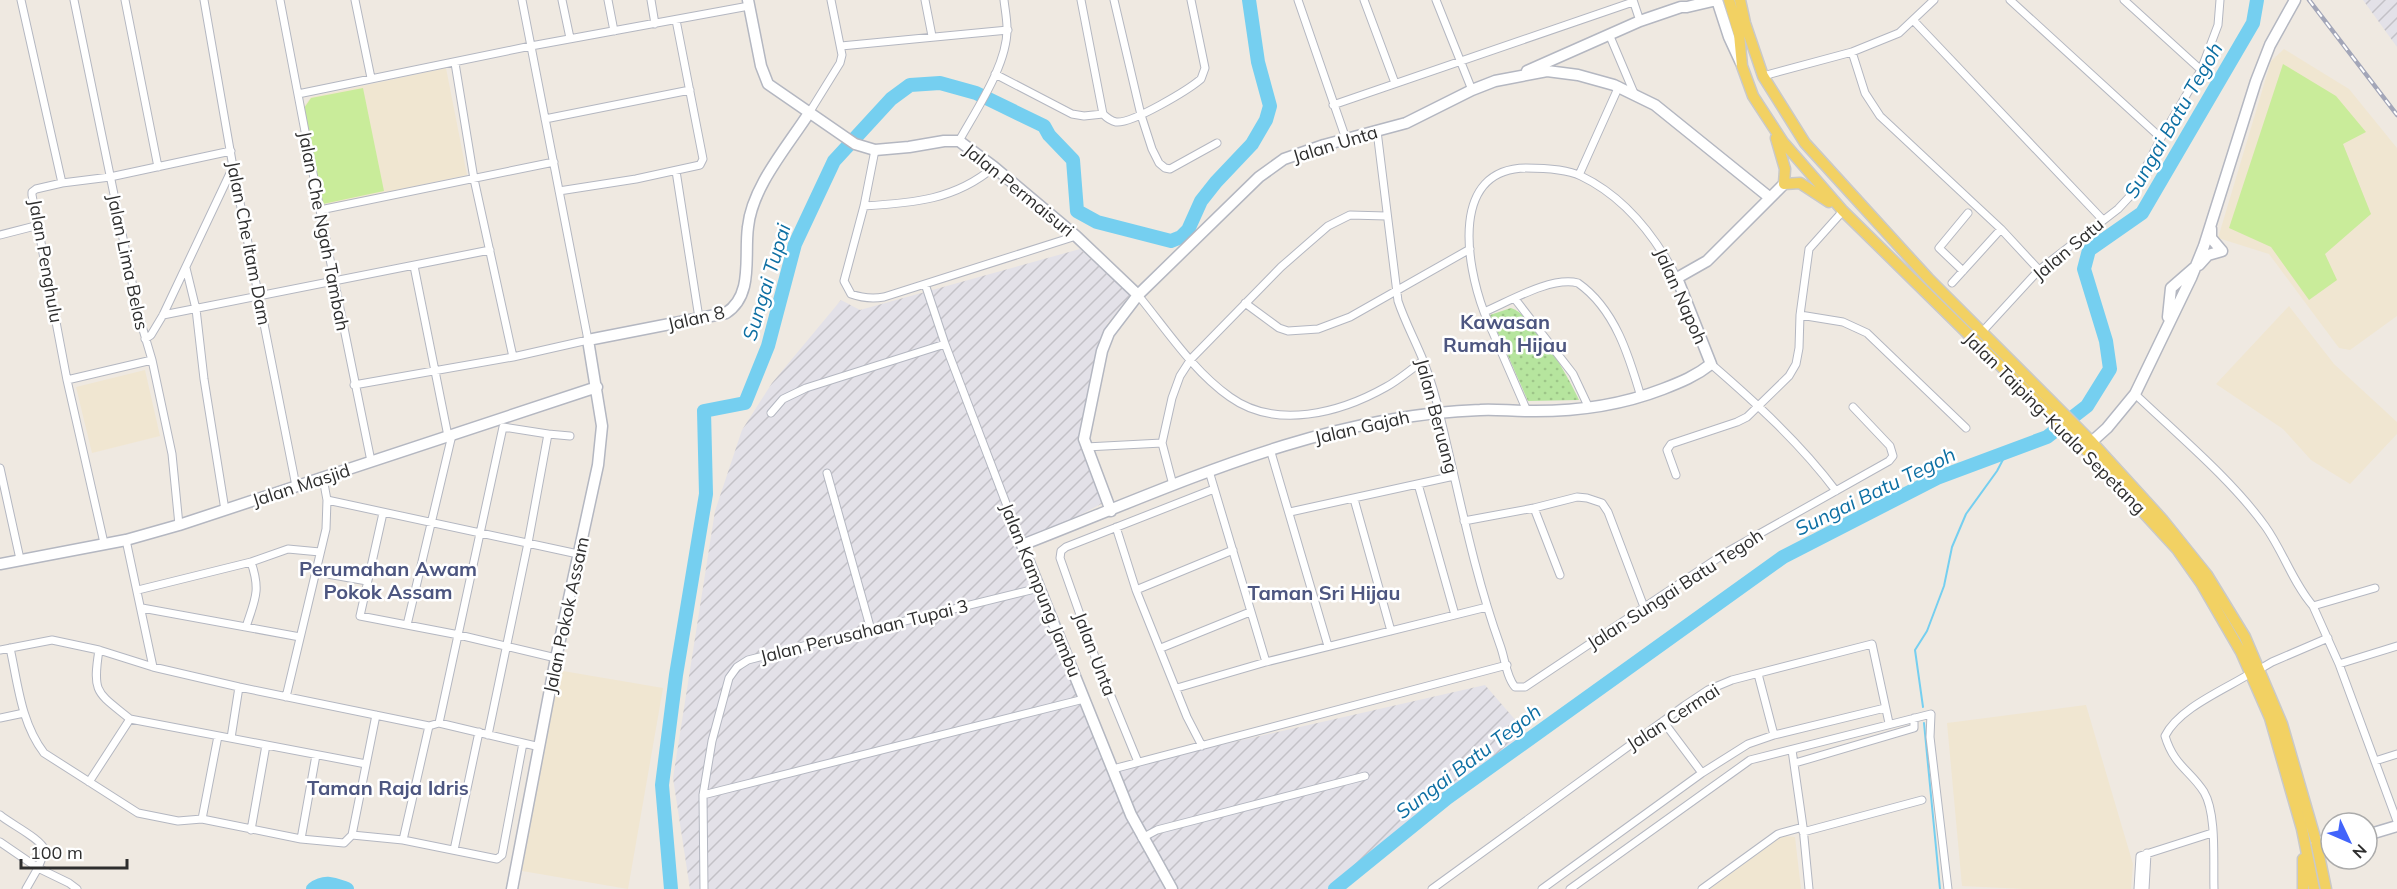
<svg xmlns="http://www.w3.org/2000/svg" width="2397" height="889" font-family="Mulish,sans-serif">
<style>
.industrial{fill:url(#industrial-furrows)}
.education{fill:#f0e6d1}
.park{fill:url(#park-dots)}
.pitch{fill:#c9ec9a}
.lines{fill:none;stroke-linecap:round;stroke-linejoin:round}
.stream{stroke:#75cff0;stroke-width:2}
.river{stroke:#75cff0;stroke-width:14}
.street-casing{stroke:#b4b7c1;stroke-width:9}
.secondary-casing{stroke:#b4b7c1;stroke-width:13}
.primary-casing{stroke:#c9c9c9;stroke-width:13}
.street{stroke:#fff;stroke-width:7}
.secondary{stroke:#fff;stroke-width:10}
.primary{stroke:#f2d163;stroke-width:10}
.rail-casing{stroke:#a3a6b8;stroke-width:4.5}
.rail{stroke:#fff;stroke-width:2;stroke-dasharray:7;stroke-linecap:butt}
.labels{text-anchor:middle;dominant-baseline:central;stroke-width:5;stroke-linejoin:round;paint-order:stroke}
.street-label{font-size:18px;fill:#2e2e2e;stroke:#fff}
.water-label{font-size:20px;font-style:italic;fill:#0d6fa3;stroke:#fff}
.neighbourhood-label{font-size:20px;font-weight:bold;fill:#4d5680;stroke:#fff}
</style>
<defs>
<pattern id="industrial-furrows" width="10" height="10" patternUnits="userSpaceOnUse" patternTransform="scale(1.5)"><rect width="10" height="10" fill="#e3e1e8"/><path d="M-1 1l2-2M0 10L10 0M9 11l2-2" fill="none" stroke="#c3c1c7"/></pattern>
<pattern id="park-dots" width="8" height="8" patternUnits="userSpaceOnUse" patternTransform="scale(1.5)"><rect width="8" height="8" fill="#b6e59e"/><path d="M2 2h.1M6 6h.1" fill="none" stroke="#9dc588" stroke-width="1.8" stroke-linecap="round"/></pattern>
</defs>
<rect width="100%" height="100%" fill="#efe9e1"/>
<path class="industrial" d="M 2363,0 L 2397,0 L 2397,47 Z
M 1080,249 L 1130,295 L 1107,324 L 1081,430 L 1105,502 L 1024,544 L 1114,769 L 1485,685 L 1531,738 L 1330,889 L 690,889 L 673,778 L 715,511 L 742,430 L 772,383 L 841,300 L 860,310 Z"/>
<path class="education" d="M 2284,49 L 2349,89 L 2397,148 L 2397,316 L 2350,350 L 2339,348 L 2269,254 L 2218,238 L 2271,61 Z
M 446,68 L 467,175 L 322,206 L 301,110 L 311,97 Z
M 2289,306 L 2334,364 L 2397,422 L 2397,434 L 2350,484 L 2311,460 L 2283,429 L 2216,384 Z
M 145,370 L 160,436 L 92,453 L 76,387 Z
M 557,670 L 663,688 L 628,889 L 522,871 Z
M 2086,705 L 2133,864 L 2131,889 L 2024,889 L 1962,886 L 1947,723 Z
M 1782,836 L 1795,837 L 1801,889 L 1710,889 Z"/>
<path class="park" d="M 1511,308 C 1535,316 1568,377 1579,400 L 1528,401 L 1490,315 Z"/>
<path class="pitch" d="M 2283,64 L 2336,96 L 2366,132 L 2343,144 L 2371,214 L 2325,254 L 2337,280 L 2309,300 L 2271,247 L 2229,228 Z
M 363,88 L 384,191 L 323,204 L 302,111 L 311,98 Z"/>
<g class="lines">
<path class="stream" d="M 1923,707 L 1915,650 L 1927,631 L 1944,586 L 1952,547 L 1966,514 L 1997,471 L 2007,452
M 1924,723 L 1940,889"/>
<path class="river" d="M 313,889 C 325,880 333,884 347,889
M 671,889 L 662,785 L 676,675 L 706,494 L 704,411 L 745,403 L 768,346 L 795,244 L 834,161 L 891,99 L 910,85 L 940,83 L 976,93 L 1044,126 L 1049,135 L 1073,160 L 1077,211 L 1097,222 L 1171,241 L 1181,237 L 1188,230 L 1201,201 L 1216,182 L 1252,144 L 1266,120 L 1270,106 L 1258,62 L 1249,0
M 1335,889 L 1447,798 L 1783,557 L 1937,478 L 2047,437 L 2087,406 L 2110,369 L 2106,341 L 2084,269 L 2089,250 L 2142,213 L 2253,23 L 2257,0"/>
<defs>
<path id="street" d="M 21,0 L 62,183 L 36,189 L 32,192 L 32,195 L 67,380 L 104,543
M 74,0 L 139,316 L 152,360 L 172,454 L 179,525
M 125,0 L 158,167
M 204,0 L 233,167 L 296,486
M 280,0 L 320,210 L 371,461
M 355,0 L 371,78
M 562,0 L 570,38
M 608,0 L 614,31
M 651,0 L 655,24
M 925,0 L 932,36
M 1081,0 L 1103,114 C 1107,118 1111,121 1116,122 C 1132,124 1188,90 1201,79 L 1205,68 L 1191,0
M 1114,0 L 1141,115 L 1152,149 L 1159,163 L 1165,168 L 1170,169 L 1217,143
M 1298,0 L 1346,139
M 1364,0 L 1395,83
M 1436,0 L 1472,90
M 1633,0 L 1640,21
M 2010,0 L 2161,138
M 2124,0 L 2201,70
M 1914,21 L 2103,220
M 1609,34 L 1634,93
M 841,46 L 1008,30
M 1852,52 L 1865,93 L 1880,116 L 2001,229 L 2039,270
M 455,63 L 474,179 L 513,357
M 995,74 L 1072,114 L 1084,116 L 1103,114
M 1763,76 L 1852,52 L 1899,33 L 1934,0
M 298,94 L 531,46 L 749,6
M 1333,105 L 1633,2
M 809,113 L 840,63 L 842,55 L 831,0
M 545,119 L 690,90
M 1377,131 L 1398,301 C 1405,322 1415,340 1423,360 C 1430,378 1436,397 1440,416 C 1459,493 1473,570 1500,645 C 1505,658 1506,676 1515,687 L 1525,687 L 1727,552 L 1889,461 L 1893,456 L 1890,446 L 1853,407
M 959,141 C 976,110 1008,64 1007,28 C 1007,19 1005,9 1004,0
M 875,150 L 864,206 L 844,281 L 851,294 C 862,298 872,299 884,297 L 1076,236
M 676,171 L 699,318
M 1579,175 L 1619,86
M 62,183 L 110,177 L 231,151
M 559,191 L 636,179 L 700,165 L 703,159 L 676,20
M 864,206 C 913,203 955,200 994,167
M 320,210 L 554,162
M 0,235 L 39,225
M 414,266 L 448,436
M 186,268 L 196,309 L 204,379 L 225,510
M 1963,271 L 1939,248 L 1968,213
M 1952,283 L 2001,229
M 925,284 L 945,344 L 1022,545
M 1138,295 C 1166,329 1193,371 1230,397 C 1276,430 1340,413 1386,387 C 1399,380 1411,369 1423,361
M 1515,299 L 1573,374 L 1589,408
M 1245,303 L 1279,328 L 1288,331 L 1318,329 L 1350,317 L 1470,249
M 1484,312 C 1508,302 1551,276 1578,283 C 1615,309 1629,356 1641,397
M 163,315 L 490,250
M 1800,315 L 1843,322 L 1867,333 L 1966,428
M 1982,332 L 2039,270 L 2118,209 L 2132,194 L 2161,138 L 2201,70 L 2218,25 L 2220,0
M 145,339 L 151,335 L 163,315 L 233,167
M 1711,364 C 1755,402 1801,444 1836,491
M 67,380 L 152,360
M 354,385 L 513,357 L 588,340 L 522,0
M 2135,394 C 2177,434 2232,480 2265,526 C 2283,551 2293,583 2313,606 L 2339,664 L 2397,821
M 1527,411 L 1484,312 C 1466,264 1450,169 1526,168 C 1543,168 1566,169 1581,176 C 1625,197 1655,236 1677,278
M 771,413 L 783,399 L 806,388 L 945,344
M 548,434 L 570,436
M 1086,447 L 1162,443
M 1270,449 L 1328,646
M 0,468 L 20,559
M 1209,471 L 1266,662
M 827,473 L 871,630
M 1676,475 L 1667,450 L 1671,444 L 1737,422 L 1747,417 L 1789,376 L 1796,364 L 1799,348 L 1800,315 L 1809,249 L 1843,211
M 1418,484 L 1455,615
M 1173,485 L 1162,443 L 1172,398 L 1180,376 L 1191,359 L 1281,267 L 1328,226 L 1350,215 L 1386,216
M 1354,499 L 1391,631
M 327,500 L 578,554
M 1534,508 L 1560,575
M 1290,512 L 1454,476
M 383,513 L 360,616 L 459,635 L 556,658
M 1464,521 L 1534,508 L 1577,497 L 1587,498 L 1602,503 L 1608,512 L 1644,607
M 1116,527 L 1136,590 L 1187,717 L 1202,746
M 126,540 L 153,667
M 316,572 L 367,581
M 138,590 L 251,562 L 288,549 L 320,552
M 1136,590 L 1233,550
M 2313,606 L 2375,588
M 142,608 L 300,637
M 407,625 L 452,435
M 246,627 C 255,599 261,591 251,562
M 10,648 C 18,684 21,723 44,753 L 138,813 L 178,821 L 202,819 L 218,736
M 1161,648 L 1250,612
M 0,650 L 52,640 L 99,650 L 153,667 L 239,687 L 429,726 L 439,723 L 540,747
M 99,650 C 92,694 97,692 130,719 L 366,764
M 2339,664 L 2397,646
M 2260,669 L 2272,662 L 2328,638
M 1758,674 L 1774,735
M 1177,688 L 1266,662 L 1487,607
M 286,697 L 326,529 L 327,500 L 323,478
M 0,718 L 24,713
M 1663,721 L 1702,773
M 439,723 L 503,427 L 548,434 L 528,543 L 488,735
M 231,738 L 239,687
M 1792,750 L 1803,827 L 1809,889
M 2375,761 L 2397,754
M 1138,762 L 1095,657 L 1060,558 L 1061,551 L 1066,547 L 1214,489
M 1795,763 L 1914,728 L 1914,718
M 1113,769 L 1507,665
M 89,782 L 130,719
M 703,795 L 1084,699
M 0,815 C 12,825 40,838 45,850 L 38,868 L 26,889
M 202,819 L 301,839 L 344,843 L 352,835 L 376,715
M 251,830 L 266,745
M 1803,832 L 1922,800
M 352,835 L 403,840 L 497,859 L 502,855 L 523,743
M 1142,838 L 1157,830 L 1365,776
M 301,839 L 316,755
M 403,840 L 429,726
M 0,842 L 38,868 L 69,883 L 77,889
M 454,850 L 479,732
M 704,889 L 703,795 L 712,741 L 729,678 L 737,667 L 748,660 L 771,654 L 1039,588
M 1432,889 L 1684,706 L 1708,690 L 1732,680 L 1872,644 L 1889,723
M 1542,889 L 1702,773 L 1748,744 L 1774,735 L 1885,708
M 1570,889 L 1750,760 L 1931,714 L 1930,737 L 1948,889
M 1702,889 L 1778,834 L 1803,827
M 2138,889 L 2140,856 L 2212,833
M 2145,889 L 2147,853
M 2214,889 C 2213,863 2217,814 2204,792 C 2190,770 2174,766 2165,736 C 2179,708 2224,690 2251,673"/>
<path id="secondary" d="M 748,0 L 761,66 L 768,84 L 855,144 L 875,150 L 909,147 L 944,141 L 959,141 L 994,167 L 1076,236 L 1138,295
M 1717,0 L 1729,37 L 1741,63
M 1527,71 L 1640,21 L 1681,7 L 1687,7 L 1717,0
M 2199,265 L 2208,255 L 2222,251 L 2211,238 L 2211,229
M 2168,317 L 2171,288 L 2194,268
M 2087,446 L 2107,428 L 2135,394 L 2191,278 L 2204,246 L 2256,81 L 2270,45 L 2295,0
M 1111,511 L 1084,439 L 1102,351 L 1109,333 L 1138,295 L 1259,177 L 1284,159 L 1324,145 L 1406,123 L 1472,90 L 1495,81 L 1547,71 L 1578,75 L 1614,85 L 1655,105 L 1769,197
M 0,564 L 126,540 L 179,525 L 597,387
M 2367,835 L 2397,826
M 2316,841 L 2331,843
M 512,889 L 556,658 L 598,465 L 602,426 L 588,340 L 726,313 C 754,295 744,256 748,227 C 752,187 787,147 809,113
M 1172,889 L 1131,815 L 1022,545 C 1169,488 1320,415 1480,410 C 1495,409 1510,411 1525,411 C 1572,412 1619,406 1663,389 C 1681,382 1696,376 1711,364 L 1677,278 L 1707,261 L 1784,184"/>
<path id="primary" d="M 1729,0 L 1739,34 L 1742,66 L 1753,96 L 1783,142 L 1843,211 L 2084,448 L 2177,549 L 2201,583 L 2241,652 L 2270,718 L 2302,829 L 2314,889
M 1740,0 L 1745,23 L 1763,76 L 1805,143 L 1928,278 L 2092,442 L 2162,519 L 2207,575 L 2245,637 L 2282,724 L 2316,841 L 2326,889
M 1776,138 L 1785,169 L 1784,184 L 1800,183 L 1829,202
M 2303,889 L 2303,859"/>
</defs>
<use href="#street" class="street-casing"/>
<use href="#secondary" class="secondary-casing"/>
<use href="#primary" class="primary-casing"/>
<use href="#street" class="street"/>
<use href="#secondary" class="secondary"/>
<use href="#primary" class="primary"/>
<defs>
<path id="rail" d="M 2309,0 L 2397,115"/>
</defs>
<use href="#rail" class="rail-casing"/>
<use href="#rail" class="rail"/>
</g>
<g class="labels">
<g class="street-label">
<text transform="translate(1335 144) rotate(-17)">Jalan Unta</text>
<text transform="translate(1019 190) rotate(39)">Jalan Permaisuri</text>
<text transform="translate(324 231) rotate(79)">Jalan Che Ngah Tambah</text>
<text transform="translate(249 243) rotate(79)">Jalan Che Itam Dam</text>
<text transform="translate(2068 249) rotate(-40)">Jalan Satu</text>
<text transform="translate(46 261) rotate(80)">Jalan Penghulu</text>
<text transform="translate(128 262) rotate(78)">Jalan Lima Belas</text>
<text transform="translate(1681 296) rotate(66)">Jalan Napoh</text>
<text transform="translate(696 318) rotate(-13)">Jalan 8</text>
<text transform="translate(1437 416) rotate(75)">Jalan Beruang</text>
<text transform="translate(2055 423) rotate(45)">Jalan Taiping-Kuala Sepetang</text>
<text transform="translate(1362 427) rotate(-13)">Jalan Gajah</text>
<text transform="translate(301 485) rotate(-18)">Jalan Masjid</text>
<text transform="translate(1675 589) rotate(-33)">Jalan Sungai Batu Tegoh</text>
<text transform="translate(1041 590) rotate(68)">Jalan Kampung Jambu</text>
<text transform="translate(566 615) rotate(-78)">Jalan Pokok Assam</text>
<text transform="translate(864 631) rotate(-14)">Jalan Perusahaan Tupai 3</text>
<text transform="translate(1095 654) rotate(69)">Jalan Unta</text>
<text transform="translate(1673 717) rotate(-33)">Jalan Cermai</text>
</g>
<g class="water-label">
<text transform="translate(2173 120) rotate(-60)">Sungai Batu Tegoh</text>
<text transform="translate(766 282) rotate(-73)">Sungai Tupai</text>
<text transform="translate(1875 491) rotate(-26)">Sungai Batu Tegoh</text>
<text transform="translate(1468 761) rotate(-37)">Sungai Batu Tegoh</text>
</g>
<g class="neighbourhood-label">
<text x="1505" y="321">Kawasan<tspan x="1505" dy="23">Rumah Hijau</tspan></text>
<text x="388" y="568">Perumahan Awam<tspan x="388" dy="23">Pokok Assam</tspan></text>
<text x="1324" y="592">Taman Sri Hijau</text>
<text x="388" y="787">Taman Raja Idris</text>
</g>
</g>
<g transform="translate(2349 841) rotate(134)"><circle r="28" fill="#ffffff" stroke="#ababab" stroke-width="1.5"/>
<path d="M0-4.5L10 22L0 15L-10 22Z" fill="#4264fb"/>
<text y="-9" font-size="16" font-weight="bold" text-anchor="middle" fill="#2e2e2e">N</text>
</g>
<path d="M21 859v9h106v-9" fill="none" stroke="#2e2e2e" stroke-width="3"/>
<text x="30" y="859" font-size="18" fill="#2e2e2e" stroke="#ffffff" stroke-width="4.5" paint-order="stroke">100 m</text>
</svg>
